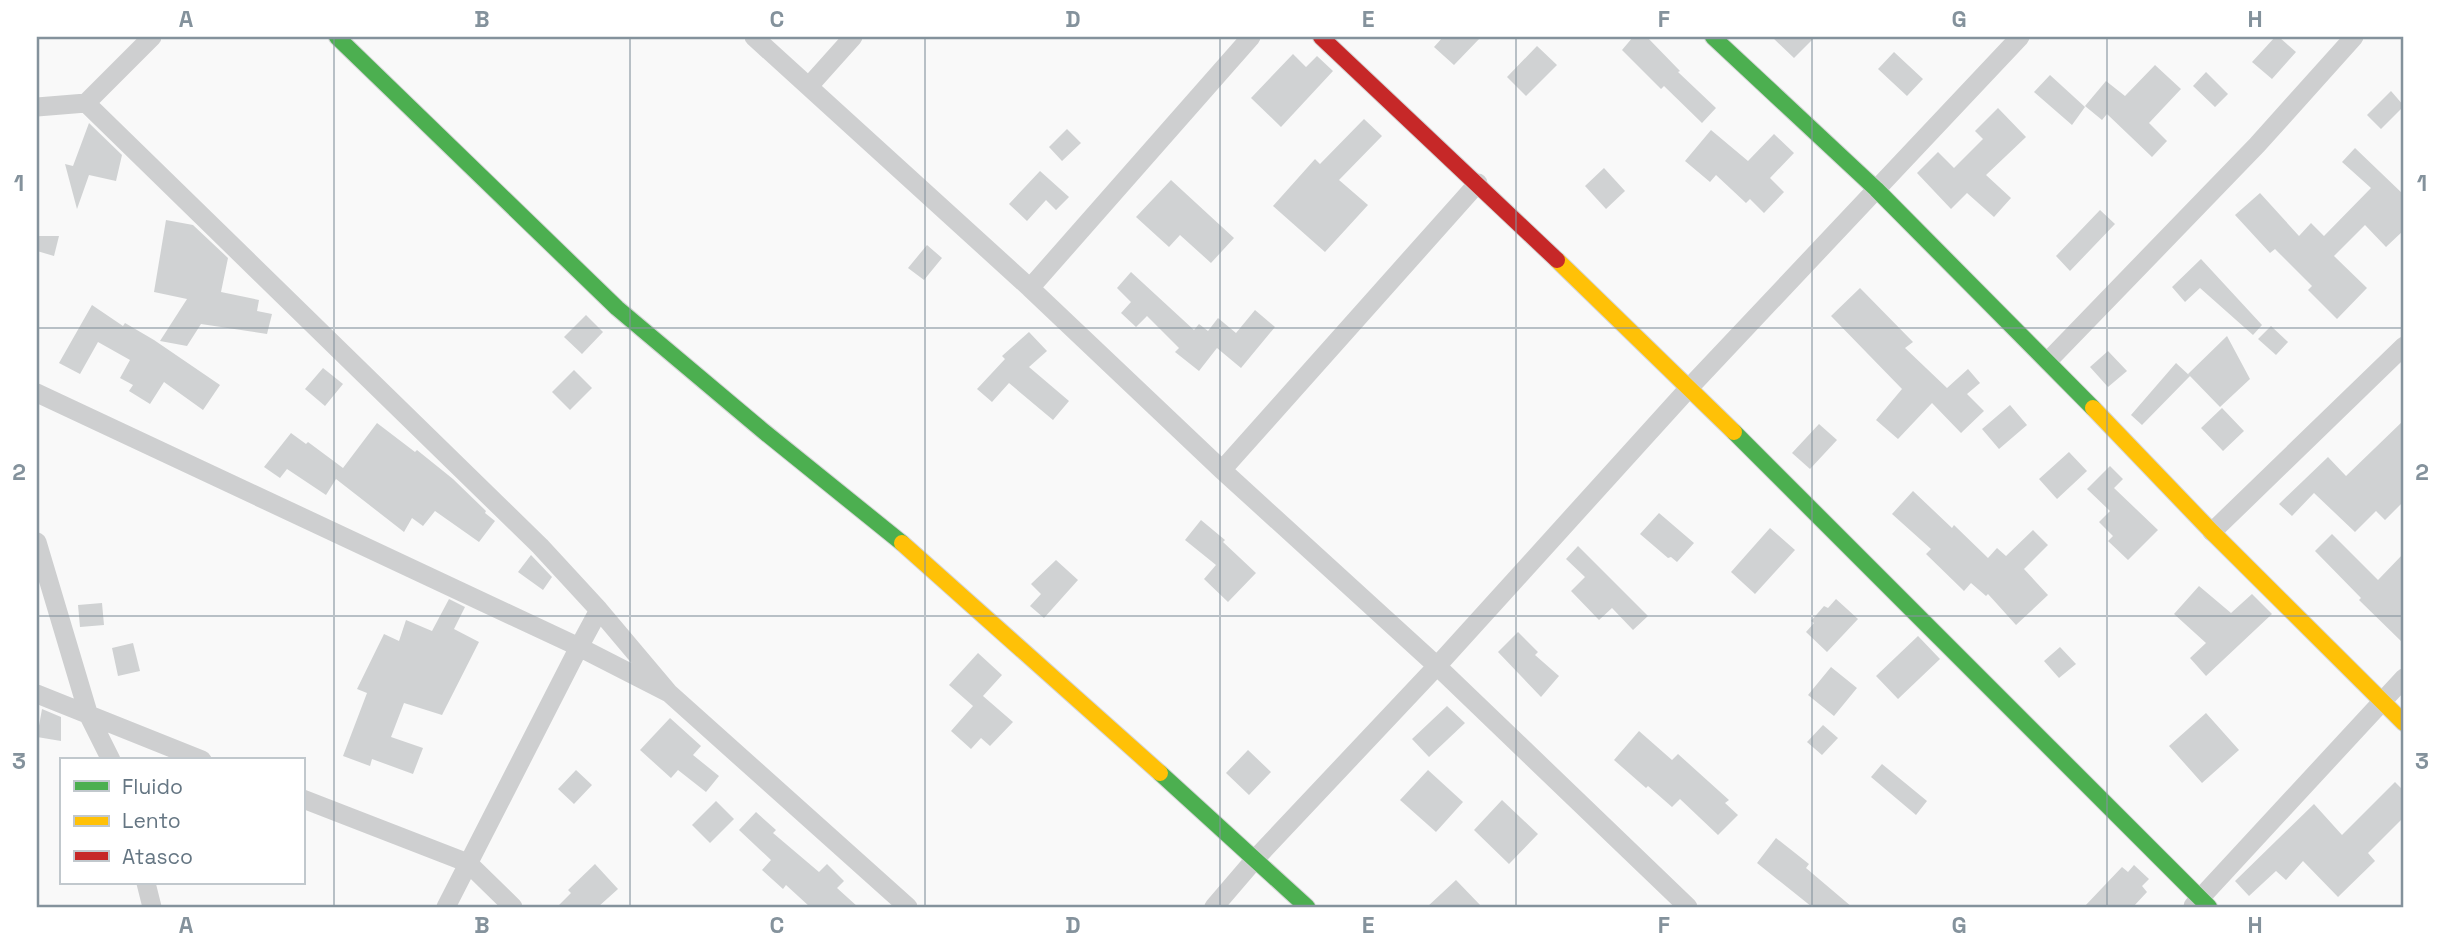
<svg xmlns="http://www.w3.org/2000/svg" width="2441" height="944" font-family="'Space Grotesk',sans-serif">
<style>
.building{fill:#d0d2d3}
.lines{fill:none;stroke-linecap:round;stroke-linejoin:round}
.fast-casing{stroke:#d5d6d7;stroke-width:18}
.slow-casing{stroke:#d5d6d7;stroke-width:18}
.jam-casing{stroke:#d5d6d7;stroke-width:18}
.street{stroke:#cecfd0;stroke-width:19}
.fast{stroke:#4caf50;stroke-width:16}
.slow{stroke:#ffc107;stroke-width:16}
.jam{stroke:#c62828;stroke-width:16}
.grid{fill:none;stroke:#84929c;stroke-width:2;stroke-opacity:0.55}
.neatline{fill:none;stroke:#84929c;stroke-width:2.5}
.grid-label{font-size:23px;text-anchor:middle;font-weight:bold;fill:#84929c}
</style>
<rect width="100%" height="100%" fill="#f9f9f9"/>
<path class="building" d="M 1443,37 L 1481,37 L 1454,65 L 1434,47 Z
M 1633,37 L 1647,37 L 1680,71 L 1678,72 L 1716,108 L 1702,123 L 1664,86 L 1661,89 L 1622,50 Z
M 1772,37 L 1815,37 L 1794,58 Z
M 2275,37 L 2279,37 L 2296,52 L 2272,79 L 2252,62 Z
M 1537,46 L 1557,65 L 1526,96 L 1507,77 Z
M 1894,52 L 1923,79 L 1907,96 L 1878,69 Z
M 1293,54 L 1306,67 L 1317,56 L 1333,71 L 1281,127 L 1251,98 Z
M 2155,65 L 2181,89 L 2149,123 L 2167,141 L 2152,157 L 2107,114 L 2102,120 L 2085,106 L 2106,81 L 2125,96 Z
M 2206,72 L 2228,94 L 2215,107 L 2193,86 Z
M 2050,75 L 2085,107 L 2072,125 L 2034,92 Z
M 2391,91 L 2404,106 L 2381,129 L 2367,115 Z
M 1998,108 L 2026,137 L 1986,175 L 2011,198 L 1994,217 L 1967,193 L 1951,209 L 1917,173 L 1938,152 L 1954,168 L 1983,139 L 1975,131 Z
M 1364,119 L 1382,136 L 1339,180 L 1368,205 L 1325,252 L 1273,206 L 1315,159 L 1320,164 Z
M 89,123 L 122,155 L 116,181 L 89,175 L 77,209 L 65,164 L 73,166 Z
M 1067,129 L 1081,143 L 1062,161 L 1049,147 Z
M 1711,130 L 1748,161 L 1774,134 L 1794,153 L 1770,178 L 1784,192 L 1764,213 L 1750,199 L 1746,203 L 1716,175 L 1710,182 L 1685,161 Z
M 2355,148 L 2404,195 L 2404,230 L 2386,247 L 2365,225 L 2334,256 L 2367,288 L 2337,319 L 2308,290 L 2312,286 L 2275,249 L 2270,253 L 2235,215 L 2260,193 L 2299,236 L 2311,223 L 2324,236 L 2371,188 L 2342,162 Z
M 1604,168 L 1625,191 L 1606,209 L 1585,186 Z
M 1040,171 L 1069,197 L 1056,210 L 1046,200 L 1027,221 L 1009,204 Z
M 1171,180 L 1234,238 L 1211,263 L 1180,235 L 1169,247 L 1136,217 Z
M 2100,210 L 2115,224 L 2070,271 L 2056,256 Z
M 166,220 L 193,225 L 228,258 L 221,292 L 259,300 L 257,311 L 272,314 L 267,334 L 201,324 L 187,346 L 160,341 L 187,299 L 154,292 Z
M 37,236 L 59,236 L 54,256 L 37,251 Z
M 927,245 L 942,258 L 924,280 L 908,268 Z
M 2201,259 L 2262,325 L 2253,335 L 2200,288 L 2185,302 L 2172,287 Z
M 1131,272 L 1194,330 L 1199,324 L 1208,331 L 1218,318 L 1236,333 L 1255,310 L 1275,327 L 1241,368 L 1217,348 L 1199,371 L 1175,352 L 1179,348 L 1147,316 L 1136,327 L 1121,313 L 1131,302 L 1117,288 Z
M 1860,288 L 1913,342 L 1905,348 L 1947,388 L 1968,369 L 1980,383 L 1967,394 L 1984,411 L 1961,433 L 1932,403 L 1898,439 L 1876,420 L 1902,389 L 1831,316 Z
M 92,305 L 123,326 L 125,323 L 154,340 L 220,385 L 203,410 L 164,382 L 150,404 L 129,391 L 133,385 L 120,378 L 130,360 L 98,342 L 80,374 L 59,363 Z
M 586,315 L 603,332 L 582,354 L 564,337 Z
M 2271,326 L 2288,342 L 2276,355 L 2258,339 Z
M 1029,332 L 1047,351 L 1029,367 L 1069,401 L 1053,420 L 1009,383 L 992,402 L 977,389 L 1005,359 L 1002,356 Z
M 2227,336 L 2250,379 L 2220,407 L 2188,374 Z
M 2108,351 L 2127,371 L 2108,387 L 2090,367 Z
M 2176,363 L 2190,376 L 2142,425 L 2131,415 Z
M 323,368 L 343,384 L 325,406 L 305,389 Z
M 574,370 L 592,388 L 570,410 L 552,392 Z
M 2010,405 L 2027,425 L 1999,449 L 1982,429 Z
M 2222,408 L 2244,431 L 2223,451 L 2201,428 Z
M 2404,420 L 2404,501 L 2385,520 L 2376,511 L 2355,532 L 2314,493 L 2292,516 L 2279,504 L 2328,457 L 2346,476 Z
M 377,423 L 415,452 L 417,450 L 453,479 L 486,511 L 485,513 L 495,521 L 479,542 L 435,511 L 423,526 L 412,518 L 404,532 L 336,479 L 326,495 L 287,469 L 280,478 L 264,467 L 291,433 L 306,444 L 308,442 L 343,468 Z
M 1819,424 L 1837,440 L 1810,469 L 1792,453 Z
M 2069,452 L 2087,471 L 2057,499 L 2039,479 Z
M 2110,466 L 2123,479 L 2114,488 L 2158,530 L 2128,560 L 2108,541 L 2113,536 L 2099,522 L 2110,511 L 2087,489 Z
M 1913,491 L 1952,528 L 1954,525 L 1988,558 L 1997,548 L 2006,556 L 2033,530 L 2048,545 L 2024,569 L 2048,595 L 2016,625 L 1988,594 L 1986,596 L 1971,583 L 1964,591 L 1926,554 L 1931,549 L 1892,514 Z
M 1659,513 L 1694,543 L 1677,562 L 1671,557 L 1668,558 L 1640,534 Z
M 1201,520 L 1225,540 L 1223,542 L 1256,573 L 1228,602 L 1204,579 L 1216,565 L 1185,540 Z
M 1770,528 L 1795,550 L 1755,594 L 1731,572 Z
M 2332,534 L 2378,580 L 2404,553 L 2404,644 L 2359,600 L 2361,598 L 2315,551 Z
M 1578,546 L 1648,616 L 1633,630 L 1612,608 L 1599,620 L 1571,591 L 1585,577 L 1566,559 Z
M 531,555 L 552,577 L 543,590 L 518,572 Z
M 1056,560 L 1078,580 L 1044,618 L 1030,606 L 1041,594 L 1031,584 Z
M 2199,586 L 2231,613 L 2252,594 L 2272,614 L 2206,676 L 2190,658 L 2206,643 L 2174,614 Z
M 449,599 L 465,607 L 454,629 L 479,642 L 442,715 L 404,703 L 391,737 L 423,748 L 413,774 L 372,759 L 370,766 L 343,756 L 367,693 L 357,689 L 384,634 L 399,641 L 406,620 L 432,631 Z
M 1836,599 L 1858,619 L 1827,652 L 1806,632 L 1814,623 L 1811,621 L 1824,606 L 1828,608 Z
M 102,603 L 104,625 L 80,627 L 78,605 Z
M 1518,632 L 1538,652 L 1535,655 L 1559,676 L 1541,697 L 1498,652 Z
M 1918,636 L 1940,659 L 1898,699 L 1876,676 Z
M 133,643 L 140,671 L 118,676 L 112,648 Z
M 2060,647 L 2076,664 L 2059,678 L 2044,661 Z
M 978,653 L 1002,675 L 983,696 L 1013,722 L 990,746 L 981,738 L 971,749 L 951,731 L 973,706 L 949,685 Z
M 1831,667 L 1857,688 L 1834,716 L 1808,695 Z
M 1447,706 L 1465,723 L 1429,757 L 1412,739 Z
M 42,709 L 61,717 L 61,741 L 37,737 Z
M 2206,713 L 2239,750 L 2202,783 L 2169,746 Z
M 670,718 L 701,746 L 693,755 L 719,776 L 706,792 L 678,770 L 671,778 L 640,750 Z
M 1823,725 L 1838,738 L 1822,755 L 1807,742 Z
M 1639,731 L 1672,760 L 1678,754 L 1729,800 L 1725,803 L 1738,815 L 1718,835 L 1680,799 L 1672,807 L 1648,786 L 1646,788 L 1614,760 Z
M 1248,750 L 1271,772 L 1249,795 L 1226,773 Z
M 1882,764 L 1927,801 L 1916,815 L 1871,777 Z
M 576,770 L 592,785 L 574,804 L 558,789 Z
M 1428,770 L 1463,802 L 1436,832 L 1400,800 Z
M 2395,782 L 2404,791 L 2404,817 L 2368,853 L 2375,861 L 2338,897 L 2303,861 L 2286,880 L 2276,871 L 2249,896 L 2235,881 L 2314,804 L 2342,835 Z
M 1502,800 L 1538,834 L 1509,864 L 1474,830 Z
M 716,801 L 734,819 L 710,843 L 692,825 Z
M 756,812 L 776,830 L 773,833 L 819,872 L 827,864 L 844,881 L 837,888 L 858,907 L 810,907 L 786,885 L 783,889 L 762,870 L 771,860 L 739,830 Z
M 1776,838 L 1809,864 L 1806,868 L 1852,907 L 1812,907 L 1757,863 Z
M 595,864 L 618,889 L 598,907 L 557,907 L 571,893 L 568,890 Z
M 2134,865 L 2149,879 L 2142,886 L 2147,892 L 2133,907 L 2084,907 L 2122,867 L 2128,872 Z
M 1456,880 L 1482,907 L 1427,907 Z"/>
<g class="lines">
<defs>
<path id="fast" d="M 337,37 L 617,308 L 762,430 L 902,543
M 1713,37 L 1876,189 L 2093,408
M 1734,432 L 2209,907
M 1160,773 L 1307,907"/>
<path id="slow" d="M 1557,260 L 1734,432
M 2093,408 L 2212,532 L 2404,723
M 902,543 L 1160,773"/>
<path id="jam" d="M 1321,37 L 1557,260"/>
</defs>
<use href="#fast" class="fast-casing"/>
<use href="#slow" class="slow-casing"/>
<use href="#jam" class="jam-casing"/>
<path class="street" d="M 754,37 L 1030,288
M 1251,37 L 1030,288 L 1222,470 L 1437,666 L 1688,907
M 810,85 L 853,37
M 86,103 L 540,546 L 599,610 L 669,693
M 37,107 L 86,103 L 152,37
M 2048,361 L 2257,145 L 2354,37
M 37,393 L 579,647 L 446,907
M 1222,470 L 1478,183
M 2212,532 L 2404,346
M 37,542 L 89,716 L 111,760
M 599,610 L 579,647 L 669,693 L 908,907
M 37,694 L 202,760
M 303,799 L 468,863 L 513,907
M 146,883 L 152,907
M 2193,906 L 2404,678
M 1214,907 L 1256,858 L 1437,666 L 1689,388 L 2020,37"/>
<use href="#fast" class="fast"/>
<use href="#slow" class="slow"/>
<use href="#jam" class="jam"/>
</g>
<path class="grid" d="M 334,37 L 334,907M 630,37 L 630,907M 925,37 L 925,907M 1220,37 L 1220,907M 1516,37 L 1516,907M 1812,37 L 1812,907M 2107,37 L 2107,907M 37,328 L 2404,328M 37,616 L 2404,616"/>
<rect width="2441" height="944" fill="none" stroke="#ffffff" stroke-width="77"/>
<rect x="60" y="758" width="245" height="126" fill="#ffffff" stroke="#c1c8cd" stroke-width="2"/>
<rect x="74" y="781" width="35" height="10" fill="#4caf50" stroke="#c1c8cd" stroke-width="2"/>
<text x="122" y="794" font-size="21" fill="#657683">Fluido</text>
<rect x="74" y="816" width="35" height="10" fill="#ffc107" stroke="#c1c8cd" stroke-width="2"/>
<text x="122" y="828" font-size="21" fill="#657683">Lento</text>
<rect x="74" y="851" width="35" height="10" fill="#c62828" stroke="#c1c8cd" stroke-width="2"/>
<text x="122" y="864" font-size="21" fill="#657683">Atasco</text>
<rect x="38" y="38" width="2364" height="868" class="neatline"/>
<g class="grid-label">
<text x="186" y="27">A</text>
<text x="482" y="27">B</text>
<text x="777" y="27">C</text>
<text x="1073" y="27">D</text>
<text x="1368" y="27">E</text>
<text x="1664" y="27">F</text>
<text x="1959" y="27">G</text>
<text x="2255" y="27">H</text>
<text x="19" y="191">1</text>
<text x="2422" y="191">1</text>
<text x="19" y="480">2</text>
<text x="2422" y="480">2</text>
<text x="19" y="769">3</text>
<text x="2422" y="769">3</text>
<text x="186" y="933">A</text>
<text x="482" y="933">B</text>
<text x="777" y="933">C</text>
<text x="1073" y="933">D</text>
<text x="1368" y="933">E</text>
<text x="1664" y="933">F</text>
<text x="1959" y="933">G</text>
<text x="2255" y="933">H</text>
</g>
</svg>
